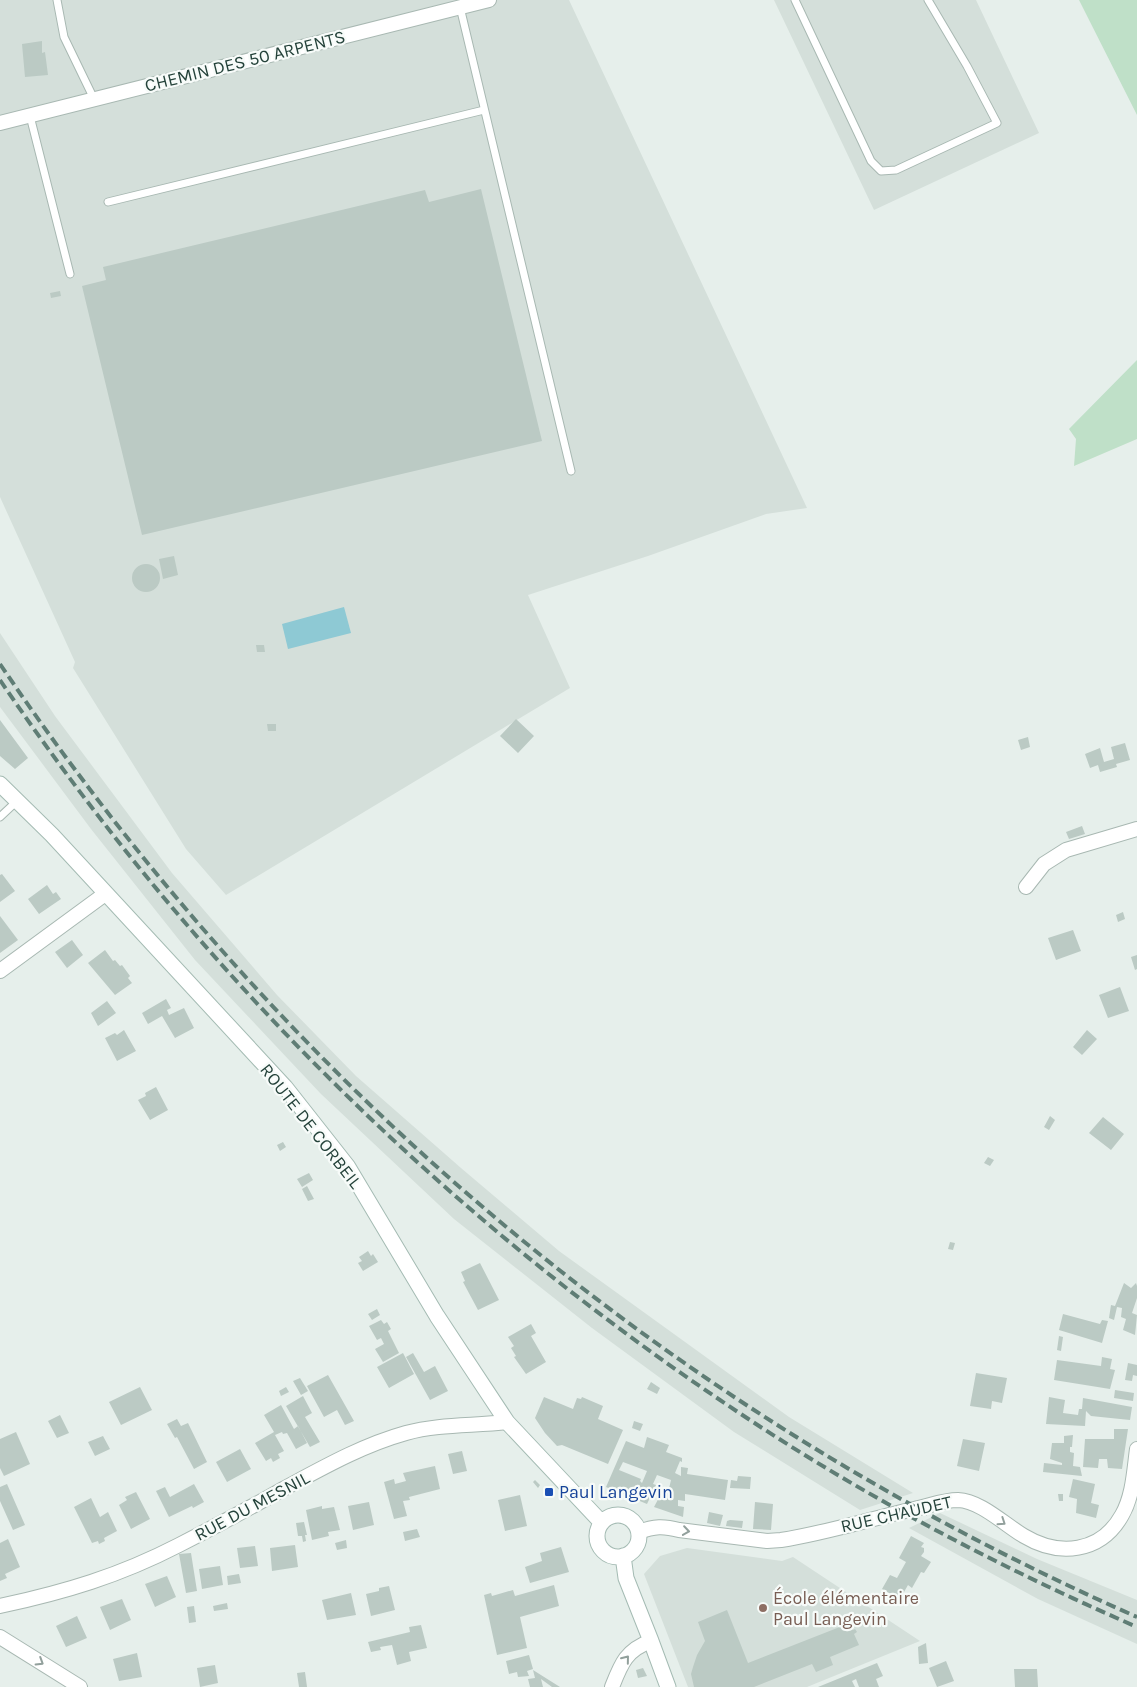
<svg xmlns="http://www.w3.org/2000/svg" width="1137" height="1687" font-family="Karla,sans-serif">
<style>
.built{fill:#d4dfda}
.green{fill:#bfe0c8}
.water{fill:#8ec9d4}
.building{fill:#bbcac4;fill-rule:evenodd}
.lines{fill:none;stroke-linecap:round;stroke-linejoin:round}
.service-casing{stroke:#a8b8b2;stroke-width:9}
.minor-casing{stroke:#a8b8b2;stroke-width:16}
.secondary-casing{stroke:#a4bbb3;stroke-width:17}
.service{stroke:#fff;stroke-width:7}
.minor{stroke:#fff;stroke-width:14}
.secondary{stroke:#fff;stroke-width:15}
.rail{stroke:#5f7d75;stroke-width:4;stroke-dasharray:10 5;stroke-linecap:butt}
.oneway{stroke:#92a09c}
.transit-dot{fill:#1a4fb4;stroke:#f7fbf9;stroke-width:2}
.education-dot{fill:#8d6e63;stroke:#f7fbf9;stroke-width:2}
.labels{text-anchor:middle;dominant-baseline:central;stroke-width:4.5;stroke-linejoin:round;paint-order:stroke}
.street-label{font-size:18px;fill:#24423a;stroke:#f7fbf9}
.transit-label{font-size:18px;fill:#164399;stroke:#f7fbf9;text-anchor:start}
.education-label{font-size:18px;fill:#785e54;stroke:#f7fbf9;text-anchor:start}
</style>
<rect width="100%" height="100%" fill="#e6efeb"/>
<path class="built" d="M 0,0 L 569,0 L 807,508 L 766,514 L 648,556 L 528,595 L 570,688 L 226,895 L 186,849 L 73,668 L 75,662 L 0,497 Z
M 774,0 L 976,0 L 1039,133 L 874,210 Z
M 0,633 L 55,716 L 172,873 L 277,995 L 356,1076 L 461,1168 L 559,1251 L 789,1417 L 913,1493 L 860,1510 L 734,1432 L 592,1328 L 454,1219 L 321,1094 L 195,960 L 91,829 L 0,707 Z
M 940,1513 L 1037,1559 L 1137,1600 L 1137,1644 L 1038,1599 L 909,1528 Z
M 687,1548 L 782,1561 L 793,1557 L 920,1641 L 807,1687 L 688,1687 L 644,1574 L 660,1556 Z"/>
<path class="green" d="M 1079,0 L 1137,0 L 1137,115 Z
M 1137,360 L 1137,439 L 1074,466 L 1076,439 L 1069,429 Z"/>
<path class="water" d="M 344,607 L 351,633 L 288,649 L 282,624 Z"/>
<path class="building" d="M 42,41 L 42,53 L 45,52 L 48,75 L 25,77 L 22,44 Z
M 481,189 L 542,441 L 142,535 L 82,286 L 106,280 L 103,267 L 425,190 L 429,202 Z
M 60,291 L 61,296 L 51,298 L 50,293 Z
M 174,556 L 178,575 L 163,579 L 159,559 Z
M132 578a14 14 0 1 1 28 0a14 14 0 1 1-28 0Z
M 256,645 L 264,645 L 265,652 L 257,652 Z
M 516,719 L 534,736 L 518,753 L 500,736 Z
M 0,720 L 28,758 L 15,769 L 0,756 Z
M 267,724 L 276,724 L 276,731 L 268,731 Z
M 1028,737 L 1030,747 L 1021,750 L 1018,740 Z
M 1125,743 L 1130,760 L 1116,764 L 1117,767 L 1100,772 L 1098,765 L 1090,768 L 1085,754 L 1100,748 L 1104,762 L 1114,759 L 1111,747 Z
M 1082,826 L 1085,834 L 1069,839 L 1066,832 Z
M 2,874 L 15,891 L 0,902 L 0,875 Z
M 47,885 L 53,894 L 56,892 L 61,899 L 39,914 L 28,899 Z
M 1123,912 L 1125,919 L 1118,922 L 1116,915 Z
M 0,916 L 18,940 L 0,953 Z
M 1073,930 L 1081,951 L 1056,960 L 1048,938 Z
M 72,940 L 83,955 L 67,968 L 55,952 Z
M 105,950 L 113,961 L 115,960 L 120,966 L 122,965 L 130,976 L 128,978 L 132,983 L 115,995 L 88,963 Z
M 1137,955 L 1137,969 L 1135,970 L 1131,957 Z
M 1120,987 L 1129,1011 L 1108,1018 L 1099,995 Z
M 166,999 L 171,1008 L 167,1010 L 169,1015 L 184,1008 L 194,1028 L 175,1038 L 162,1016 L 148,1024 L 142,1013 Z
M 107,1001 L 116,1013 L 98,1026 L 91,1013 Z
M 124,1030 L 136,1051 L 117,1061 L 105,1038 L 115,1033 L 117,1035 Z
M 1087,1030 L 1097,1039 L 1082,1055 L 1073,1047 Z
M 156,1087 L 168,1110 L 150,1120 L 138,1100 L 146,1096 L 145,1093 Z
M 1050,1116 L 1055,1120 L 1049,1130 L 1044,1127 Z
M 1103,1117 L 1124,1134 L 1111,1150 L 1089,1133 Z
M 283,1142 L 286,1147 L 280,1151 L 277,1145 Z
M 988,1157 L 994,1160 L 990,1166 L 984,1163 Z
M 309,1173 L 313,1180 L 302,1187 L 297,1179 Z
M 307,1186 L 314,1199 L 308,1201 L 302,1189 Z
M 950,1242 L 955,1243 L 953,1250 L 948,1249 Z
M 368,1251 L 371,1256 L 373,1254 L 378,1262 L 363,1271 L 358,1263 L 362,1261 L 359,1257 Z
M 480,1263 L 499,1300 L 478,1310 L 463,1282 L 465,1281 L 461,1272 Z
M 1124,1283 L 1131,1288 L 1136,1283 L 1137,1286 L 1137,1298 L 1132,1313 L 1137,1315 L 1135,1335 L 1123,1330 L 1126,1319 L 1121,1317 L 1122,1308 L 1117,1307 L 1114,1320 L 1109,1318 L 1111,1305 L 1115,1306 Z
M 377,1309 L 380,1315 L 372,1320 L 368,1314 Z
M 1063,1314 L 1100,1324 L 1102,1320 L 1108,1321 L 1102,1343 L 1059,1330 Z
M 381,1320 L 384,1324 L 387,1322 L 391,1329 L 388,1331 L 399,1353 L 383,1362 L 375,1349 L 384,1344 L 381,1338 L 377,1340 L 369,1326 Z
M 531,1324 L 536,1333 L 531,1336 L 546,1362 L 526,1374 L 514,1357 L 516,1356 L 511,1348 L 514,1346 L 508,1337 Z
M 1059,1336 L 1063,1337 L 1061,1351 L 1057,1350 Z
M 403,1353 L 414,1374 L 389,1388 L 377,1367 Z
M 413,1353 L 424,1372 L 435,1366 L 448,1391 L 430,1400 L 406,1357 Z
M 1102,1357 L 1112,1359 L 1110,1369 L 1115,1370 L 1110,1389 L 1054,1380 L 1057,1360 L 1101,1366 Z
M 1128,1363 L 1137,1365 L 1137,1376 L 1133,1375 L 1132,1381 L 1125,1380 Z
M 976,1373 L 1007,1378 L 1002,1403 L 992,1401 L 991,1409 L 970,1406 Z
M 328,1375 L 354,1421 L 345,1425 L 337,1410 L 324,1417 L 307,1386 Z
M 300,1378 L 308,1391 L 301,1395 L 293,1381 Z
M 651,1382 L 660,1388 L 657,1394 L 647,1389 Z
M 140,1387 L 152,1410 L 121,1425 L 109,1402 Z
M 286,1387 L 289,1392 L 281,1396 L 279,1391 Z
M 1115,1390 L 1134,1393 L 1133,1401 L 1114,1398 Z
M 303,1396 L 312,1413 L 305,1417 L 320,1442 L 310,1447 L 286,1406 Z
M 544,1397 L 573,1409 L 577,1398 L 581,1399 L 582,1397 L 603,1406 L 598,1419 L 623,1430 L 608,1464 L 562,1445 L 557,1446 L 545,1433 L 535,1418 Z
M 1049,1397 L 1065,1400 L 1063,1413 L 1078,1415 L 1079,1409 L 1082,1409 L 1083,1398 L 1132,1407 L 1130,1420 L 1091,1416 L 1086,1411 L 1085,1426 L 1046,1424 Z
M 281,1405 L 294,1429 L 298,1426 L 307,1443 L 296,1449 L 287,1433 L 283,1434 L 282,1432 L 275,1435 L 284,1451 L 278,1454 L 280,1458 L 273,1462 L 271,1458 L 266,1461 L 255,1443 L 274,1432 L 264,1415 Z
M 60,1415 L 69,1433 L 57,1438 L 48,1421 Z
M 177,1419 L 181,1426 L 188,1423 L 207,1462 L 194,1469 L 177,1437 L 175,1438 L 167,1424 Z
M 634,1421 L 643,1424 L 640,1431 L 632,1428 Z
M 1114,1429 L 1128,1429 L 1122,1469 L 1108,1468 L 1107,1459 L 1099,1459 L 1098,1468 L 1083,1467 L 1085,1439 L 1114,1439 Z
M 16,1432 L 30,1464 L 4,1476 L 0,1468 L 0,1439 Z
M 1073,1435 L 1072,1447 L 1070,1447 L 1070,1452 L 1074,1453 L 1073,1466 L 1080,1467 L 1082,1476 L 1043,1472 L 1044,1463 L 1062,1465 L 1062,1463 L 1050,1459 L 1052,1443 L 1064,1443 L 1064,1436 Z
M 103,1436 L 110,1449 L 95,1456 L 88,1442 Z
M 647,1437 L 669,1445 L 666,1452 L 682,1458 L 682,1462 L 680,1461 L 675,1473 L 681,1476 L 681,1467 L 688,1468 L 687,1474 L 728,1480 L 725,1500 L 685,1494 L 685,1501 L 678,1500 L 678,1506 L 684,1507 L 683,1517 L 654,1507 L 662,1492 L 668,1493 L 671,1480 L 657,1475 L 653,1484 L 656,1485 L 647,1504 L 606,1487 L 626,1441 L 644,1448 ZM 623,1462 L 647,1471 L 642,1483 L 640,1481 L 641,1479 L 619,1470 Z
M 963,1439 L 985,1443 L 979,1471 L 957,1466 Z
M 240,1449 L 251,1469 L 227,1482 L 216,1462 Z
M 462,1451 L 467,1471 L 453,1474 L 448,1454 Z
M 435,1466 L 440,1489 L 409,1497 L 410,1500 L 403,1501 L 407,1516 L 394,1519 L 384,1482 L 394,1479 L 395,1484 L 406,1481 L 403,1473 Z
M 738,1476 L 751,1477 L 750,1489 L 730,1488 L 731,1480 L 737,1481 Z
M 1073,1479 L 1095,1484 L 1091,1503 L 1099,1505 L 1096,1518 L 1076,1513 L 1077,1499 L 1069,1497 Z
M 535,1480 L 540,1485 L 538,1488 L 533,1482 Z
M 7,1484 L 25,1525 L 13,1530 L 0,1501 L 0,1487 Z
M 194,1484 L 204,1502 L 193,1508 L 192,1506 L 169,1517 L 156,1491 L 165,1487 L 170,1497 Z
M 136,1492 L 150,1519 L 131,1529 L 119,1505 L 127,1500 L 125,1497 Z
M 1058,1494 L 1063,1494 L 1063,1501 L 1059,1501 Z
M 520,1495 L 527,1526 L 505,1531 L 498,1500 Z
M 91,1498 L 100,1517 L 108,1512 L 117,1531 L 104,1538 L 105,1541 L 99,1544 L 98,1541 L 92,1543 L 74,1507 Z
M 369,1502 L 374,1525 L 353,1530 L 348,1506 Z
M 755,1502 L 773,1504 L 771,1530 L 753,1529 Z
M 322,1506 L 322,1509 L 334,1507 L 340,1530 L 328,1532 L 329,1536 L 312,1540 L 306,1510 Z
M 709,1512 L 723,1515 L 720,1526 L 707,1523 Z
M 730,1520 L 743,1521 L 742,1528 L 726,1526 L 727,1521 Z
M 304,1522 L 307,1535 L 305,1535 L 306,1541 L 303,1542 L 302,1536 L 298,1536 L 296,1523 Z
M 417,1529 L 420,1537 L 405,1541 L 403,1532 Z
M 911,1536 L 924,1543 L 921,1547 L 924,1548 L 924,1552 L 921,1556 L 931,1562 L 924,1573 L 921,1572 L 912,1588 L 908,1585 L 900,1599 L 882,1589 L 890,1575 L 897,1578 L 906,1562 L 899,1558 Z
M 8,1539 L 20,1567 L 5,1574 L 7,1578 L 0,1581 L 0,1543 Z
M 346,1540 L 347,1548 L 337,1550 L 335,1543 Z
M 295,1545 L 298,1567 L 272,1571 L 270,1548 Z
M 255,1546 L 258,1566 L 240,1568 L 237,1548 Z
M 561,1547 L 569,1572 L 530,1583 L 525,1567 L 542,1561 L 540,1553 Z
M 191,1553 L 197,1591 L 186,1593 L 179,1554 Z
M 220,1566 L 223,1585 L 202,1589 L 199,1569 Z
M 239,1574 L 241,1583 L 228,1585 L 227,1576 Z
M 167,1576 L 176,1597 L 155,1607 L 145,1584 Z
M 554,1585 L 559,1606 L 520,1617 L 527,1648 L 497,1655 L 484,1595 L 491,1593 L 492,1596 L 513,1590 L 515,1596 Z
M 389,1586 L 395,1610 L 371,1616 L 366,1594 L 379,1591 L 379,1588 Z
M 351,1593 L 356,1615 L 327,1620 L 322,1600 Z
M 122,1599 L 131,1620 L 110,1630 L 100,1607 Z
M 227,1603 L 228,1609 L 214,1611 L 213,1606 Z
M 194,1606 L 196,1622 L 189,1623 L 187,1607 Z
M 727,1610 L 748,1663 L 850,1623 L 853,1630 L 855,1629 L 857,1632 L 854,1634 L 859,1645 L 830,1657 L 833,1665 L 816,1672 L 812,1664 L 754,1687 L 694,1687 L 691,1674 L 693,1667 L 697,1655 L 705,1641 L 698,1622 Z
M 77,1616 L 87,1638 L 66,1647 L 56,1626 Z
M 421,1625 L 427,1648 L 409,1652 L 411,1661 L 397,1665 L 392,1645 L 380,1647 L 381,1650 L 371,1652 L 368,1642 L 410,1632 L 409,1627 Z
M 926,1643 L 928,1663 L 919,1664 L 918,1647 Z
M 137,1653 L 142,1677 L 119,1681 L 113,1659 Z
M 529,1655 L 533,1669 L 527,1671 L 529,1676 L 518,1677 L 517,1672 L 509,1674 L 506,1661 Z
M 946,1661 L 954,1681 L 937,1687 L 929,1668 Z
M 877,1663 L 883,1676 L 876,1679 L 879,1687 L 859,1687 L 856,1679 L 852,1681 L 855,1687 L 818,1687 Z
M 215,1665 L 218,1683 L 200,1687 L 197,1668 Z
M 643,1668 L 647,1676 L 638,1678 L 636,1670 Z
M 1014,1669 L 1037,1669 L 1038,1687 L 1015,1687 Z
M 533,1670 L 560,1687 L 552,1687 L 541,1679 L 543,1687 L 530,1687 L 528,1679 L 535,1678 Z
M 305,1672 L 307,1687 L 299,1687 L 297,1673 Z"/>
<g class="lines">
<defs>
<path id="service" d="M 57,0 L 64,37 L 94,99
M 795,0 L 871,161 L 881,171 L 896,170 L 997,123 L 967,66 L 928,0
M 460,7 L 571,471
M 30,116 L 70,274
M 108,202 L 484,110
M 0,817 L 17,801"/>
<path id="minor" d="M 0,123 L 489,0
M 1026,887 L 1044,864 L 1066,850 L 1137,829
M 0,971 L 105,894
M 639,1532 C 654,1526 664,1526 679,1530 L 767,1541 L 781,1540 C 826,1533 870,1519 914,1509 C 929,1506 943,1500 958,1500 C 981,1501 1005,1525 1024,1536 C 1059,1557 1101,1553 1122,1515 C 1133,1496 1134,1471 1137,1449
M 0,1606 C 65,1592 119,1576 179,1545 C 214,1527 250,1508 285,1488 C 324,1467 363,1445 406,1433 C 439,1424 473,1426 507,1422
M 0,1637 L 80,1687
M 612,1687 C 621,1664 626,1650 651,1641"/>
<path id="secondary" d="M 0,784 L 52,835 L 285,1087 L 348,1167 L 437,1316 L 507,1422 L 601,1522
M597 1536a21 21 0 1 1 42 0a21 21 0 1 1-42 0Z
M 623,1556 L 626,1578 L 651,1641 L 668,1687"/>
</defs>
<use href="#service" class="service-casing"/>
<use href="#minor" class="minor-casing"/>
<use href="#secondary" class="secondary-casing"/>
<use href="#service" class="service"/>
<use href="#minor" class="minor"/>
<use href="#secondary" class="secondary"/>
<path class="rail" d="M 0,664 C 287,1088 668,1410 1137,1617
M 0,680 C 212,993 483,1254 803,1454 C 910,1520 1022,1577 1137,1627"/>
</g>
<defs><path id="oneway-chevron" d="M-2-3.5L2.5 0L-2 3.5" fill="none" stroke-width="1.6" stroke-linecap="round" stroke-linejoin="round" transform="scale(1.25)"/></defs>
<g class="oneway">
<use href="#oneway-chevron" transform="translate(1002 1522) rotate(34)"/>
<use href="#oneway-chevron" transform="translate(686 1531) rotate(8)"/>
<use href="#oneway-chevron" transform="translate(626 1659) rotate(-51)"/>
<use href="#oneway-chevron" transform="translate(40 1662) rotate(32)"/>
</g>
<rect class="transit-dot" x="544" y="1487" width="10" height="10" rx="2.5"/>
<circle class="education-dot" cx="763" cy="1608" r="5"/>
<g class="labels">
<g class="street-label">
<text transform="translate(245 61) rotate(-14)">CHEMIN DES 50 ARPENTS</text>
<text transform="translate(311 1126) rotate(52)">ROUTE DE CORBEIL</text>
<text transform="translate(252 1506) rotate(-28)">RUE DU MESNIL</text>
<text transform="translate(896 1514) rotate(-13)">RUE CHAUDET</text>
</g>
<g class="transit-label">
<text x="559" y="1492">Paul Langevin</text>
</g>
<g class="education-label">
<text x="773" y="1598">École élémentaire<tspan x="773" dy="21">Paul Langevin</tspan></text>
</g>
</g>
</svg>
